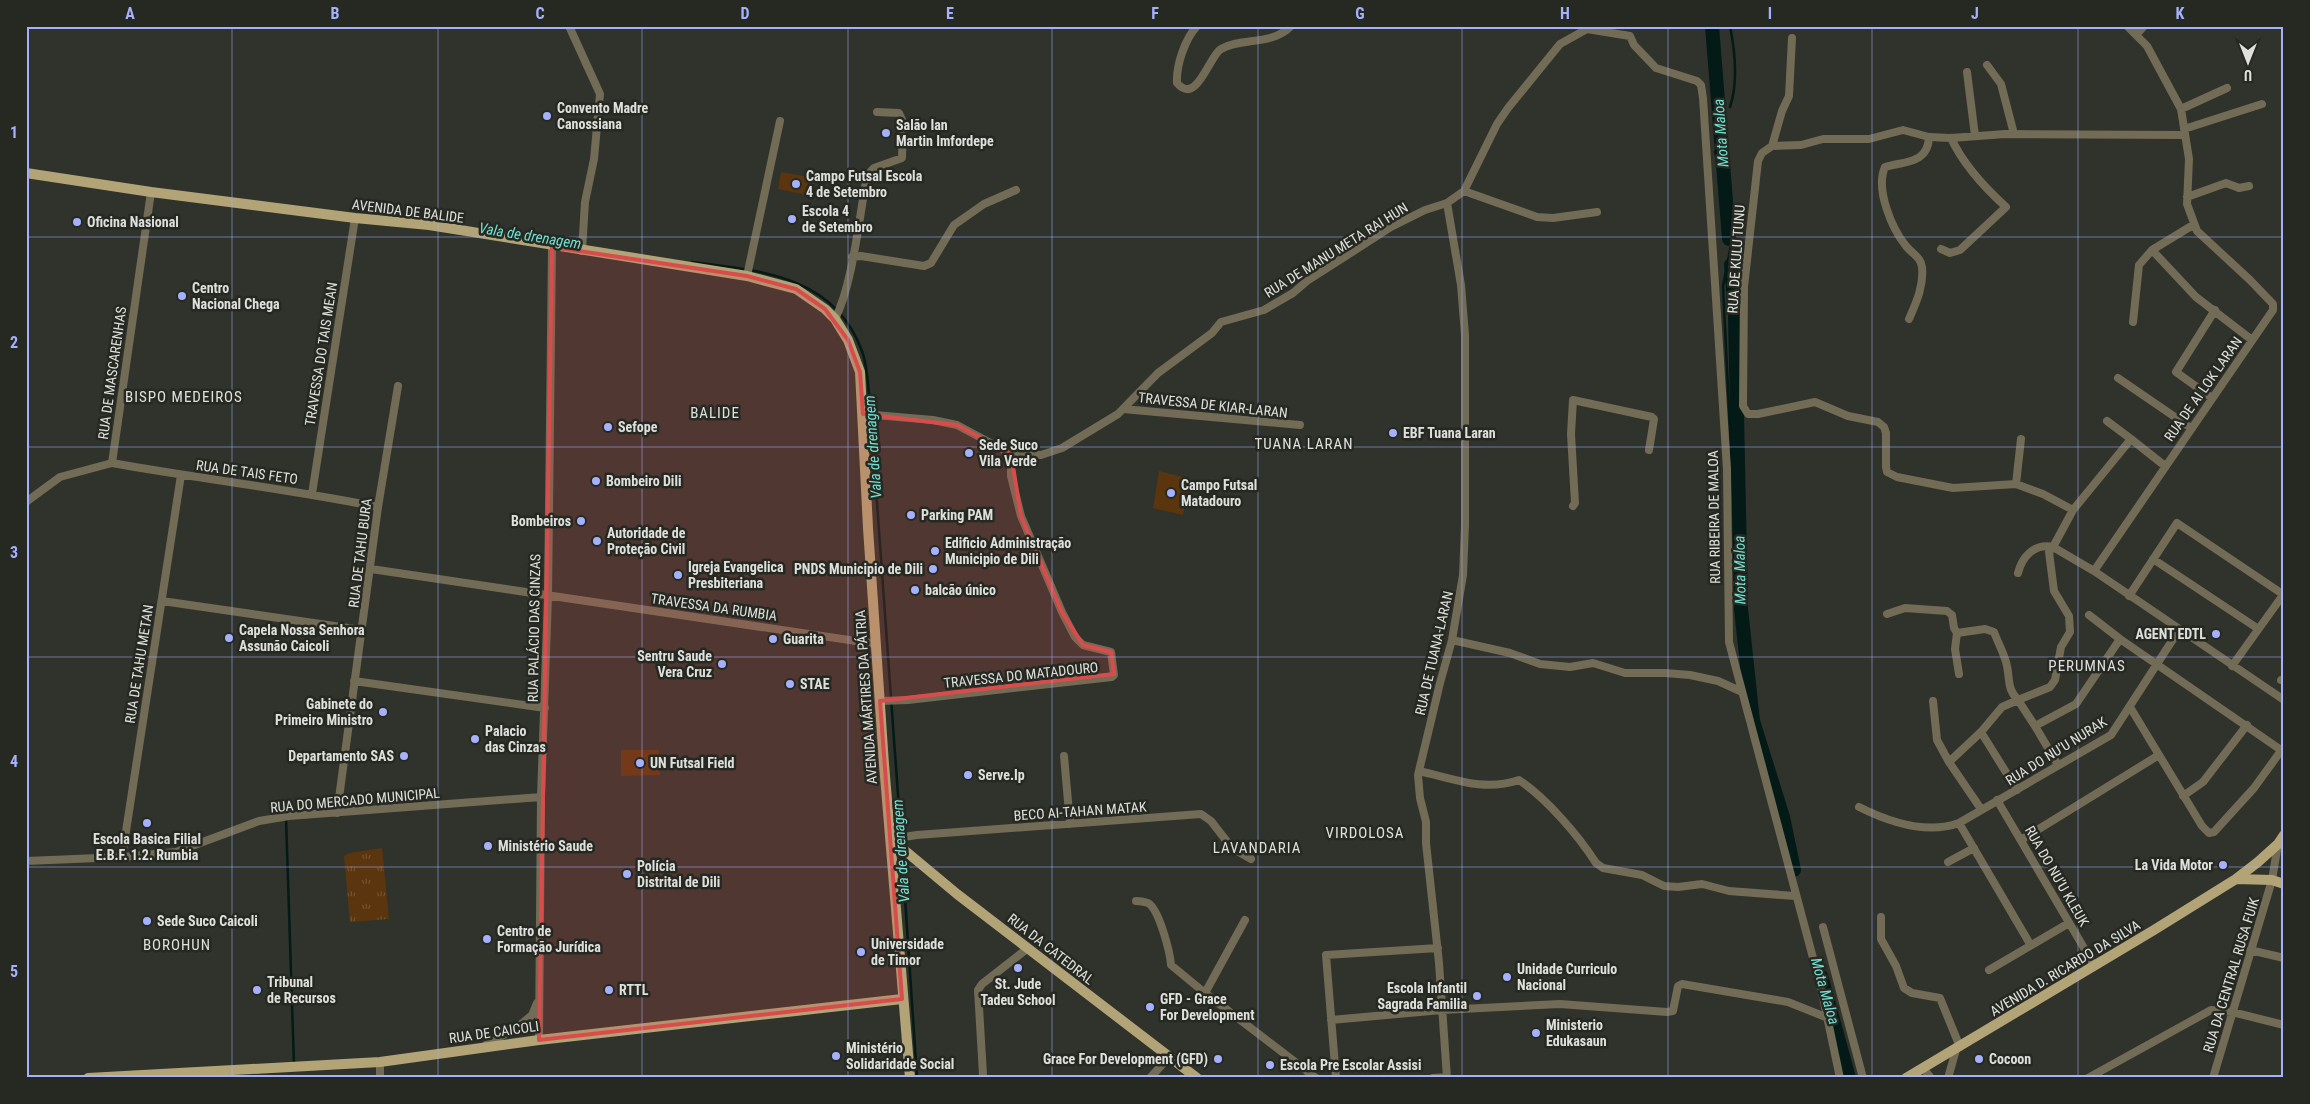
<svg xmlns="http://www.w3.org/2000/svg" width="2310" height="1104" font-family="'Roboto Condensed',sans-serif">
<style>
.grass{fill:url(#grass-tufts)}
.park{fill:#5b350d}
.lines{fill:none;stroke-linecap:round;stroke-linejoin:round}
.stream{stroke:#031a17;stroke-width:2.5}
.river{stroke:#031a17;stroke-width:14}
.minor{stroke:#726b55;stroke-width:8}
.major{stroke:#b2a476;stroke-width:10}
.marked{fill:#d84d4c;fill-opacity:0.2;stroke:#d84d4c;stroke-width:4;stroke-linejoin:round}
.grid{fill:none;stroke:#a5b1fc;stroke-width:1;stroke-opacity:0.55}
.poi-dot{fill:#a5b1fc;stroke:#262822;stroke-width:2}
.labels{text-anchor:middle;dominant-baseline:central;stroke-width:5;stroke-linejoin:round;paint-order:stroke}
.poi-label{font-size:14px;font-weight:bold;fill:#dfe0dc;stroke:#262822;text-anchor:start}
.street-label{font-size:14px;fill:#dfe0dc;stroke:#262822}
.water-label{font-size:15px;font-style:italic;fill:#71e2d3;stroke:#262822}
.neighbourhood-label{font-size:15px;letter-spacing:1px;fill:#dfe0dc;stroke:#262822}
.neatline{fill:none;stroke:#a5b1fc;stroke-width:2}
.grid-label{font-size:16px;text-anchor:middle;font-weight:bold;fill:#a5b1fc}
</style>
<defs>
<pattern id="grass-tufts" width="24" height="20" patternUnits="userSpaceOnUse" patternTransform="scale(1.25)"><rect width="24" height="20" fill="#5b350d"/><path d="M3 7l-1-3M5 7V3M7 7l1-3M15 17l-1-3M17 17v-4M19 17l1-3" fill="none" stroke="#725230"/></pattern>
</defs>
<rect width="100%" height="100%" fill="#30322c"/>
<path class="grass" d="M 382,848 L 389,919 L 350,922 L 344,856 L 350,853 Z"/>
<path class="park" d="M 781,172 L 815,178 L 812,196 L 778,189 Z
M 1159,471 L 1191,479 L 1183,515 L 1153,508 Z
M 621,750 L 659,750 L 660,775 L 621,776 Z"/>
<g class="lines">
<path class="stream" d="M 1730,26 C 1735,51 1738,83 1730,107
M 1715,152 L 1718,162
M 365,210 L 415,219
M 1732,219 L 1734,230 L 1723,286 L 1742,678
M 547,239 L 566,242
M 692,262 C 761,271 834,275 862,351 C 868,368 868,387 870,405 L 901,837
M 286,818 L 294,1065
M 902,853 L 917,1078
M 1829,1010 L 1848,1078"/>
<path class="river" d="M 1712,26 L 1729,239
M 1731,265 L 1735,316 L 1741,609 L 1753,721 L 1783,817 L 1794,870
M 1821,976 L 1849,1078"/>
<path class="minor" d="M 569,26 L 600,94 L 594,159 L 585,202 L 582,251
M 1197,26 C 1185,39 1176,65 1177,83 C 1197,106 1209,56 1221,49 C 1242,37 1272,46 1291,26
M 2136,35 L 2144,26
M 1987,65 L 2001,84 L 2014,134
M 1967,72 L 1975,136
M 2181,109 L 2227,88
M 2184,129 L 2262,104
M 1772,146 L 1782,111 L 1789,96 L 1792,38
M 1464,191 L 1537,217 L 1553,218 L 1597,212
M 2187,197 L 2226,183 L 2239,188 L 2249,186
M 2193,225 L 2152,250 L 2196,297 L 2252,340
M 1941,249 L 1950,253 L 1960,250 L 2006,207 C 1985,188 1963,164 1951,138
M 852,257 L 861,256 L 924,266 L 931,263 L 954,225 L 984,204 L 1016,190
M 747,276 L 780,121
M 835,319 C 853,284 859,217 867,176 L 874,168 L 902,158 L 903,122 L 899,113 L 877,112
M 1909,319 C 1916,303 1924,286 1922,267 C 1921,257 1912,254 1906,246 C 1892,229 1875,189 1885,167 C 1905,161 1928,164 1929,137
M 2133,322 L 2139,265 L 2152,250
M 2118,378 L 2191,428
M 2212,398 L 2176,372 L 2215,310
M 1123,409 L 1300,425
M 863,414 L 933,420 L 957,425 L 1011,454 L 1041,455 L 1062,448 L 1118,414 L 1158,373 L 1212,333 L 1221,322 L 1264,310 L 1293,293 L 1307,281 L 1391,227 L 1425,210 L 1447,203 L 1464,191 L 1497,124 L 1508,108 L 1560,44 L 1587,29 L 1630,36 L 1634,45 L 1656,68 L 1697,81 L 1701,85 L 1703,98 L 1727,469 L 1729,642 L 1821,988 L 1840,1078
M 2107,421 L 2131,439
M 112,463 C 201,479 290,489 378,507
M 2165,466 L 2131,439 L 2073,510 L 2053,547 L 2094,571 L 2284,700
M 2016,484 L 2021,439
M 312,494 L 355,218
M 26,502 L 60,477 L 112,463 L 151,192
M 1573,506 L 1575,503 L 1571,434 L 1573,400 L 1652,417 L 1654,419 L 1649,450
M 2073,510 L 2043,494 L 2016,484 L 1953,488 L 1897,477 L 1887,472 L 1886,467 L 1886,433 L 1884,427 L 1878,422 L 1848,416 L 1815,402 L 1758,414 L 1748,414 L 1743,406 L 1744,287 L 1758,161 L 1762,153 L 1772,146 L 1801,145 L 1823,139 L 1869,139 L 1903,130 L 1929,137 L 1951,138 L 2005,134 L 2185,135
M 2153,559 L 2257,628
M 371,569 L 876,644
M 2094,571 L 2273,310 L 2273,304 L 2250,280 L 2197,231 L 2187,204 L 2189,159 L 2181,109 L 2147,46 L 2127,26
M 2018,573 C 2022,557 2034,543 2053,547
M 2129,596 L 2177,523 L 2284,595
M 162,601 L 362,630
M 1887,614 L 1905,608 L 1947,611 L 1952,615 L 1954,628 L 1957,633
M 2089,615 L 2120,639
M 1452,640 L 1510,653 L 1540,664 L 1570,667 L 1593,663 L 1625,673 L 1665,673 L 1690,675 L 1718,681 L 1740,691
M 2232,666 L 2283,595
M 1959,674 L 1955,649 L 1957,633 L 1985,629 L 1994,632 C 1998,643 2005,655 2007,666 C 2010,680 2007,689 2018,700 L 2050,687 L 2055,680 L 2061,647 L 2070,632 L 2069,616 L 2054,591 L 2049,552 L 2053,547
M 2281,680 L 2284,681
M 354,681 L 545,708
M 880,701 L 908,700 L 1112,677 L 1114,675 L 1111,652 L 1083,645 L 1075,637 L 1062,612 L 1021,516 L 1011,476 L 1011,454
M 1933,701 L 1937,740 L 1949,762
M 2130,707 L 2202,826 L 2209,833 L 2214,832 L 2254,788 L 2283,748
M 1981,732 L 2017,790
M 1064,756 L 1070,824
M 2058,765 L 2035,726 L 2076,704 L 2120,639 L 2281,750
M 1419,771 C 1455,779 1483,792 1519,780 C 1547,799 1578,835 1596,863 L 1603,868 L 1642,875 L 1664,886 L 1678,887 L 1702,884 L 1729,891 L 1795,896
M 2183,796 L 2203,782 L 2247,725
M 1997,800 L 2094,965
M 1859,807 C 1889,822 1926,835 1959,823 L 2111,735 L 2179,630
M 1981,809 L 1949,762 L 1981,732 L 2002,707 L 2018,700 L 2035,726
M 337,813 L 378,507 L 398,386
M 1959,823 L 2030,944
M 891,839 L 917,835 L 1201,814 L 1211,821 L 1232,848 L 1251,859
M 2021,840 L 2159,755
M 122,857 L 181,475
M 26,861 L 122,857 L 176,852 L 259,821 L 289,816 L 541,797
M 1948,862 L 1974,848
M 1136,901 C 1140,901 1145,902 1148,903 C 1159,909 1170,952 1171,965 L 1205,993 L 1245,920
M 1881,917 L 1881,939 L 1896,966 L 1904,988 L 1912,993 L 1940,998 L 1960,1047
M 1823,927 L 1863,1078
M 2250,950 L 2284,958
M 1989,970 L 2069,923
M 1205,993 L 1316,1078
M 1331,1020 L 1442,1010 L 1560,1004 L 1667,1012 L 1673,1011 L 1678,986 L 1682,984 L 1788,1002 L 1828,1018
M 539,1040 L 541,797 L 548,596 L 552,247
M 486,1045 L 519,1026 L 532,1015 L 537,1003
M 380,1062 L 380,1078
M 1923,1068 L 1931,1078
M 983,1075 L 978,990 L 982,984 L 1028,948
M 1150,1078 L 1169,1057
M 1336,1078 L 1326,955 L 1438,948
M 1433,1078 L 1447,1077
M 1447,1078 L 1439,963 L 1426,843 L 1426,822 L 1420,798 L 1418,775 L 1440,683 L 1452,640 L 1463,575 L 1465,525 L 1465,335 L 1461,285 L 1447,203
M 1948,1078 L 1956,1050
M 2088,1078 L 2211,1010 L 2232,1012 L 2284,1025
M 2213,1078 L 2272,880 L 2278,844"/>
<path class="major" d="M 26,173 L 151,192 L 355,218 L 429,225 L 747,276 L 796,289 L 825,309 L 835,319 L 848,340 L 860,372 L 868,528 L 884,764 L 910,1078
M 891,839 L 957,894 L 1197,1078
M 2236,879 L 2272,880 L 2284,884
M 88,1078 L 380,1062 L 539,1040 L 902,999
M 1906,1078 L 2154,930 L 2236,879 L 2258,862 L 2278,844 L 2284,835"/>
</g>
<path class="marked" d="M 552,247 L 747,276 L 796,289 L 825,309 L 848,340 L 860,372 L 863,414 L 957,425 L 1011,454 L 1021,516 L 1062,612 L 1083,645 L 1111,652 L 1114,674 L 880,701 L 902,999 L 539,1040 Z"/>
<path class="grid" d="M 232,26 L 232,1078M 438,26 L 438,1078M 642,26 L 642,1078M 848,26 L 848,1078M 1052,26 L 1052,1078M 1258,26 L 1258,1078M 1462,26 L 1462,1078M 1668,26 L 1668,1078M 1872,26 L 1872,1078M 2078,26 L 2078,1078M 26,237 L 2284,237M 26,447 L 2284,447M 26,657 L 2284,657M 26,867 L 2284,867"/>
<g class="poi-dot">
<circle cx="547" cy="116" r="5"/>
<circle cx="886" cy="133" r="5"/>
<circle cx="796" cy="184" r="5"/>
<circle cx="792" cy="219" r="5"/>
<circle cx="77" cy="222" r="5"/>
<circle cx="182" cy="296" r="5"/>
<circle cx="608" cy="427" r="5"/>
<circle cx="1393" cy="433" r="5"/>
<circle cx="969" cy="453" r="5"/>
<circle cx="596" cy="481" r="5"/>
<circle cx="1171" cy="493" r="5"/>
<circle cx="911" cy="515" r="5"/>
<circle cx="581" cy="521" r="5"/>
<circle cx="597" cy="541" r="5"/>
<circle cx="935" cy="551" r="5"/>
<circle cx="933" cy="569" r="5"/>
<circle cx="678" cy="575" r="5"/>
<circle cx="915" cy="590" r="5"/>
<circle cx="2216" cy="634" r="5"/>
<circle cx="229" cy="638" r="5"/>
<circle cx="773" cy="639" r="5"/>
<circle cx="722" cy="664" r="5"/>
<circle cx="790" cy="684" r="5"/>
<circle cx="383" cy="712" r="5"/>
<circle cx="475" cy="739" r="5"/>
<circle cx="404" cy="756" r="5"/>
<circle cx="640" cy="763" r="5"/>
<circle cx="968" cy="775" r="5"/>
<circle cx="147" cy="823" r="5"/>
<circle cx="488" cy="846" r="5"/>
<circle cx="2223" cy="865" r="5"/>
<circle cx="627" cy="874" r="5"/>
<circle cx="147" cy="921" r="5"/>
<circle cx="487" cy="939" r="5"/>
<circle cx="861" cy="952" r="5"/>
<circle cx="1018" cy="968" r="5"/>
<circle cx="1507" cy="977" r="5"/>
<circle cx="257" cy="990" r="5"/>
<circle cx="609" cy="990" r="5"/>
<circle cx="1477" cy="996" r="5"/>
<circle cx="1150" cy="1007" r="5"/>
<circle cx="1536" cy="1033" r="5"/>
<circle cx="836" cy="1056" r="5"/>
<circle cx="1218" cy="1059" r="5"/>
<circle cx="1979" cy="1059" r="5"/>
<circle cx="1270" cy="1065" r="5"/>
</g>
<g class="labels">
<g class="poi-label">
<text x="557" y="108">Convento Madre<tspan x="557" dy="16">Canossiana</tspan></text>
<text x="896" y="125">Salão Ian<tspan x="896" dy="16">Martin Imfordepe</tspan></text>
<text x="806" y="176">Campo Futsal Escola<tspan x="806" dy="16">4 de Setembro</tspan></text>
<text x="802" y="211">Escola 4<tspan x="802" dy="16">de Setembro</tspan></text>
<text x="87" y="222">Oficina Nasional</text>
<text x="192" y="288">Centro<tspan x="192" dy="16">Nacional Chega</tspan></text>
<text x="618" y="427">Sefope</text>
<text x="1403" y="433">EBF Tuana Laran</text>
<text x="979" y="445">Sede Suco<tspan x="979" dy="16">Vila Verde</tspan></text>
<text x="606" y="481">Bombeiro Dili</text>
<text x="1181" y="485">Campo Futsal<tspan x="1181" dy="16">Matadouro</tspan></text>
<text x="921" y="515">Parking PAM</text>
<text x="571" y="521" text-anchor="end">Bombeiros</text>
<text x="607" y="533">Autoridade de<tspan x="607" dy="16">Proteção Civil</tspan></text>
<text x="945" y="543">Edificio Administração<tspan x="945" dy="16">Municipio de Dili</tspan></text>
<text x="688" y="567">Igreja Evangelica<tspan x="688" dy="16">Presbiteriana</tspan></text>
<text x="923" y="569" text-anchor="end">PNDS Municipio de Dili</text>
<text x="925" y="590">balcão único</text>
<text x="239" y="630">Capela Nossa Senhora<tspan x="239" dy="16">Assunão Caicoli</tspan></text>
<text x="2206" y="634" text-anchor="end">AGENT EDTL</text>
<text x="783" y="639">Guarita</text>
<text x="712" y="656" text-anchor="end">Sentru Saude<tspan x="712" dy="16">Vera Cruz</tspan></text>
<text x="800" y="684">STAE</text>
<text x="373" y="704" text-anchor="end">Gabinete do<tspan x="373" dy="16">Primeiro Ministro</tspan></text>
<text x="485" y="731">Palacio<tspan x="485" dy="16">das Cinzas</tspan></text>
<text x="394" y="756" text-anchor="end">Departamento SAS</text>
<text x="650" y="763">UN Futsal Field</text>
<text x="978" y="775">Serve.Ip</text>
<text x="147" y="839" text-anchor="middle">Escola Basica Filial<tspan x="147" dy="16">E.B.F. 1.2. Rumbia</tspan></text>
<text x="498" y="846">Ministério Saude</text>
<text x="2213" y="865" text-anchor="end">La Vida Motor</text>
<text x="637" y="866">Polícia<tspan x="637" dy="16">Distrital de Dili</tspan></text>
<text x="157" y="921">Sede Suco Caicoli</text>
<text x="497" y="931">Centro de<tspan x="497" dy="16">Formação Jurídica</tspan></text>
<text x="871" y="944">Universidade<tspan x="871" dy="16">de Timor</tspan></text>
<text x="1517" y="969">Unidade Curriculo<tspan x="1517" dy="16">Nacional</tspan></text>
<text x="267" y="982">Tribunal<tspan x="267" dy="16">de Recursos</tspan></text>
<text x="1018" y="984" text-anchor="middle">St. Jude<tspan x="1018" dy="16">Tadeu School</tspan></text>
<text x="1467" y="988" text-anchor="end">Escola Infantil<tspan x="1467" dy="16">Sagrada Familia</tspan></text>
<text x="619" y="990">RTTL</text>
<text x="1160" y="999">GFD - Grace<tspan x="1160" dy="16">For Development</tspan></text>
<text x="1546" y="1025">Ministerio<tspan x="1546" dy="16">Edukasaun</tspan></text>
<text x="846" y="1048">Ministério<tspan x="846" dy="16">Solidaridade Social</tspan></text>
<text x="1208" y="1059" text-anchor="end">Grace For Development (GFD)</text>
<text x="1989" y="1059">Cocoon</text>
<text x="1280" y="1065">Escola Pre Escolar Assisi</text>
</g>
<g class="street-label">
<text transform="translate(408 211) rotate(7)">AVENIDA DE BALIDE</text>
<text transform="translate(1336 250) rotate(-32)">RUA DE MANU META RAI HUN</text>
<text transform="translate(1736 259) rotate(-86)">RUA DE KULU TUNU</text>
<text transform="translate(321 354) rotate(-81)">TRAVESSA DO TAIS MEAN</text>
<text transform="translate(112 373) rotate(-82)">RUA DE MASCARENHAS</text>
<text transform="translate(2203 389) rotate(-55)">RUA DE AI LOK LARAN</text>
<text transform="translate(1213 405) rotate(6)">TRAVESSA DE KIAR-LARAN</text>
<text transform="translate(247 472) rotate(8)">RUA DE TAIS FETO</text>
<text transform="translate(1714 517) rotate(-91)">RUA RIBEIRA DE MALOA</text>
<text transform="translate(360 553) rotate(-83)">RUA DE TAHU BURA</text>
<text transform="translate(714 607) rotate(8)">TRAVESSA DA RUMBIA</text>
<text transform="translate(534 628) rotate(-89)">RUA PALÁCIO DAS CINZAS</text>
<text transform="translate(1434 653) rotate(-77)">RUA DE TUANA-LARAN</text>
<text transform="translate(139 664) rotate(-81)">RUA DE TAHU METAN</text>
<text transform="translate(1021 675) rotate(-6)">TRAVESSA DO MATADOURO</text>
<text transform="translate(866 697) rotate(-94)">AVENIDA MÁRTIRES DA PÁTRIA</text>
<text transform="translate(2056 751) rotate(-32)">RUA DO NU’U NURAK</text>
<text transform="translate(355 800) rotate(-5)">RUA DO MERCADO MUNICIPAL</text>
<text transform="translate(1080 811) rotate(-4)">BECO AI-TAHAN MATAK</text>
<text transform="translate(2057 876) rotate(60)">RUA DO NU’U KLEUK</text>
<text transform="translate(1051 949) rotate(38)">RUA DA CATEDRAL</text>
<text transform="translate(2065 968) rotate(-31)">AVENIDA D. RICARDO DA SILVA</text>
<text transform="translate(2231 975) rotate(-73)">RUA DA CENTRAL RUSA FUIK</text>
<text transform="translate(494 1032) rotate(-8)">RUA DE CAICOLI</text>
</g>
<g class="water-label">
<text transform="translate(1721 133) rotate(-94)">Mota Maloa</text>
<text transform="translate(530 236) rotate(9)">Vala de drenagem</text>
<text transform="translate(873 447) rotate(-94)">Vala de drenagem</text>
<text transform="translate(1740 570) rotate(-91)">Mota Maloa</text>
<text transform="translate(901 851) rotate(-94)">Vala de drenagem</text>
<text transform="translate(1825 991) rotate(74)">Mota Maloa</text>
</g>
<g class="neighbourhood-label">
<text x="184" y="397">BISPO MEDEIROS</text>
<text x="715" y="413">BALIDE</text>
<text x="1304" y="444">TUANA LARAN</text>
<text x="2087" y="666">PERUMNAS</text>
<text x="1365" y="833">VIRDOLOSA</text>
<text x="1257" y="848">LAVANDARIA</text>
<text x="177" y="945">BOROHUN</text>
</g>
</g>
<rect width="2310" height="1104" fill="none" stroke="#262822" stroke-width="55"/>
<g transform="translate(2248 62) rotate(180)" stroke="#262822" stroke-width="4" paint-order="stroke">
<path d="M0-4L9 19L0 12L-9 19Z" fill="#dfe0dc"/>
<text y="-8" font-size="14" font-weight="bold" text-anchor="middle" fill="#dfe0dc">U</text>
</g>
<rect x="28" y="28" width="2254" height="1048" class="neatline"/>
<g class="grid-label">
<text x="130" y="19">A</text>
<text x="335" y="19">B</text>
<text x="540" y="19">C</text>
<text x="745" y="19">D</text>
<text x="950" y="19">E</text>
<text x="1155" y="19">F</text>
<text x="1360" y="19">G</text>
<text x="1565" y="19">H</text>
<text x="1770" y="19">I</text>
<text x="1975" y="19">J</text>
<text x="2180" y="19">K</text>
<text x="14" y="138">1</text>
<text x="14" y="348">2</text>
<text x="14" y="558">3</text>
<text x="14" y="767">4</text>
<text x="14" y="977">5</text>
</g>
</svg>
